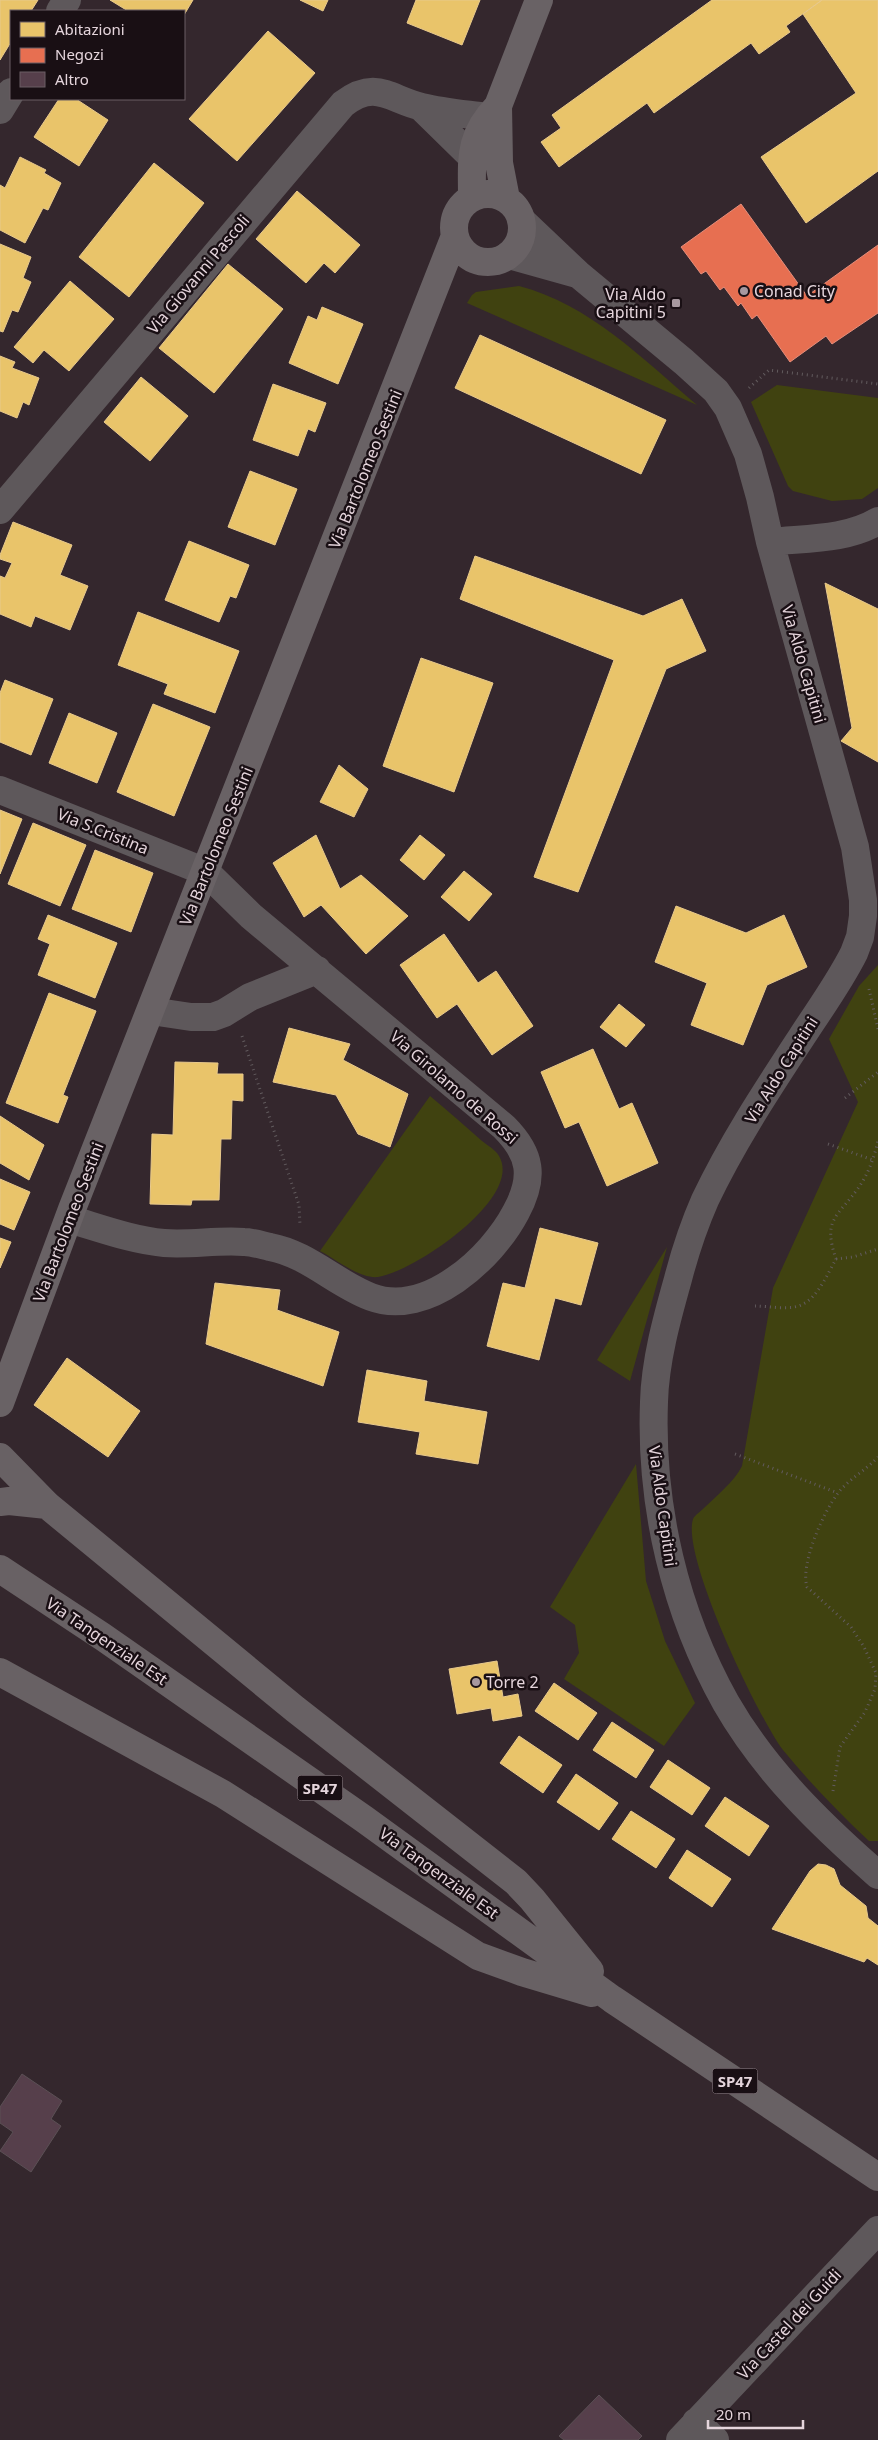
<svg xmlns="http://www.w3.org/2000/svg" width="878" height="2440" font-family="'Noto Sans',sans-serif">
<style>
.green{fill:#404210}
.homes{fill:#e9c46a;stroke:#e8c98c}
.shops{fill:#e76f51;stroke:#e68e7b}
.building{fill:#563f4b;stroke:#5b5055}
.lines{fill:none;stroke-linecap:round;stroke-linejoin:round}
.path{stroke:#625b5e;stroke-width:3;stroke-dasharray:1 4;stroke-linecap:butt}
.street{stroke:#5e585b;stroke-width:28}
.secondary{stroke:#696265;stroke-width:28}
.primary{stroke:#686164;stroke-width:28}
.poi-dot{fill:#a7989f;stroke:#190f14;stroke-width:2}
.labels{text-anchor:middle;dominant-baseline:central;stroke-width:5;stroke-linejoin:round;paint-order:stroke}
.shield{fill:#190f14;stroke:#a89aa0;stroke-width:1}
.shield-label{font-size:15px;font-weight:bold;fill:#e5d5dc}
.street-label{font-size:16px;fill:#e5d5dc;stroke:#190f14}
.poi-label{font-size:16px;fill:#e5d5dc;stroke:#190f14;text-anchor:start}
</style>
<rect width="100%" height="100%" fill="#34272d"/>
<path class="green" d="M 519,286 C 589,304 643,359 697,405 L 467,303 L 472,295 L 476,292 Z
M 777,385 L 878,398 L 878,488 L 862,499 L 832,501 L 793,491 L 788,486 L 751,402 Z
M 878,965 L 878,1841 L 869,1841 C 839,1813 809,1782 783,1750 C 758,1717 681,1556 693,1519 C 695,1515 700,1512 704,1508 C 716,1496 734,1482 742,1466 L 773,1288 L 858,1102 L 829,1039 L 859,986 Z
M 430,1096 C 448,1111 465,1126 482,1141 C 487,1145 496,1150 499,1156 C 524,1198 413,1272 378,1277 C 359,1279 336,1259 320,1251 Z
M 667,1247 L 630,1381 L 597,1360 Z
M 636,1464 L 646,1581 L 665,1641 L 695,1703 L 664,1746 L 564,1679 L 579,1653 L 575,1625 L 550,1607 Z"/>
<path class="homes" d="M 0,0 L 38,0 L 31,11 L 11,11 L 11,42 L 0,60 Z
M 110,0 L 193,0 L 184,15 L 184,11 L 128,11 Z
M 300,0 L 328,0 L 323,11 Z
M 416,0 L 480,0 L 462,45 L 407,23 Z
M 712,0 L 822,0 L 786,26 L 790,32 L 759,54 L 751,43 L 654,113 L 647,103 L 559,167 L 541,142 L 561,128 L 552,115 Z
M 822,0 L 878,0 L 878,171 L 806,223 L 761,157 L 856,93 L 803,14 Z
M 268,31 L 315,73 L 237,161 L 189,119 Z
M 59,99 L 76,99 L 108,120 L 79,166 L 34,137 Z
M 20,157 L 46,170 L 44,173 L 61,183 L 48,210 L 43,208 L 25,243 L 0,230 L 0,185 L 5,188 Z
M 154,163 L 204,203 L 129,297 L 79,257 Z
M 297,191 L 360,245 L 335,273 L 324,263 L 306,283 L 256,239 Z
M 0,244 L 31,257 L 23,278 L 31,282 L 18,312 L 12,310 L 3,332 L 0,331 Z
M 228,264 L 283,309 L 214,393 L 159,348 Z
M 70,281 L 114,319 L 69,371 L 44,350 L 33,363 L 14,347 Z
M 322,307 L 363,324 L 338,384 L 289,363 L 308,316 L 317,320 Z
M 480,335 L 666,420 L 641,474 L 455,388 Z
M 0,356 L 15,362 L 12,368 L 39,378 L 29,405 L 23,402 L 17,418 L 0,411 Z
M 141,377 L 188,416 L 150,461 L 104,422 Z
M 273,384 L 326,403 L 315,432 L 308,429 L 298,456 L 253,440 Z
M 250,471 L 297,489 L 275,545 L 228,527 Z
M 13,522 L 72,545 L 60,575 L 88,586 L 70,630 L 35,616 L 31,627 L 0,614 L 0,576 L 5,578 L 12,563 L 0,559 L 0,555 Z
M 189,541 L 249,565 L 236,598 L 230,596 L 219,622 L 165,600 Z
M 475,556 L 643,616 L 682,599 L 706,651 L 666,669 L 578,892 L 534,877 L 614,660 L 460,599 Z
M 825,583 L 878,609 L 878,762 L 841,741 L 852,728 Z
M 138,612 L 239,651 L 215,713 L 164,694 L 168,684 L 118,665 Z
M 421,658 L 493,683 L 454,792 L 383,766 Z
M 5,680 L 53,699 L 31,755 L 0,742 L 0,693 Z
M 153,704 L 210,727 L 174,816 L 117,792 Z
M 69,713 L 117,733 L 97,783 L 49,763 Z
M 339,765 L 368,789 L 354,817 L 320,802 Z
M 0,810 L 22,819 L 0,874 Z
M 33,823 L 86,845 L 60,906 L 8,884 Z
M 316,835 L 340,889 L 361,875 L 408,916 L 366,954 L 321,905 L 304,917 L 273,863 Z
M 420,835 L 445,855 L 424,880 L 400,860 Z
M 95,850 L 153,873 L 131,932 L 72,909 Z
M 464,871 L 492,894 L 469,921 L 441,897 Z
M 676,906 L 746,933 L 784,915 L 807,967 L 767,985 L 743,1045 L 691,1025 L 707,983 L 655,962 Z
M 48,915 L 117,943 L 95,998 L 38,975 L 50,944 L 38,939 Z
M 444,934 L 478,983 L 496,971 L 533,1026 L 492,1055 L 457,1004 L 437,1018 L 400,965 Z
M 49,993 L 96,1011 L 63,1095 L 68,1097 L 58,1123 L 6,1103 Z
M 619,1004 L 645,1025 L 626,1047 L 600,1027 Z
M 289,1028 L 350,1044 L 343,1060 L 408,1094 L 390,1147 L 358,1134 L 336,1095 L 273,1082 Z
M 593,1049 L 619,1109 L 632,1103 L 658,1163 L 607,1186 L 579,1122 L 565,1128 L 541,1072 Z
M 175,1062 L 218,1063 L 217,1074 L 243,1074 L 243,1101 L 232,1100 L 231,1139 L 221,1139 L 219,1200 L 192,1200 L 191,1205 L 150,1204 L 152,1134 L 173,1135 Z
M 0,1116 L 44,1145 L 29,1180 L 0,1163 Z
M 0,1179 L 30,1192 L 14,1230 L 0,1224 Z
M 540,1228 L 598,1243 L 581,1305 L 555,1298 L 539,1360 L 487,1346 L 503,1283 L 525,1288 Z
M 0,1238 L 11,1242 L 0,1268 Z
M 215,1283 L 280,1290 L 277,1310 L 339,1332 L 323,1386 L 206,1344 Z
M 67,1358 L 140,1411 L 108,1457 L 34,1405 Z
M 367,1370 L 427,1381 L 424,1401 L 487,1412 L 478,1464 L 416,1454 L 420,1432 L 358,1422 Z
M 497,1661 L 503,1697 L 518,1694 L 522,1716 L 493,1721 L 491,1708 L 457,1714 L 449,1669 Z
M 554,1683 L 597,1713 L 578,1740 L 535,1711 Z
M 612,1722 L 654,1750 L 636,1778 L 593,1750 Z
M 519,1736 L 562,1765 L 543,1793 L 500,1763 Z
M 668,1760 L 710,1788 L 692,1815 L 650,1787 Z
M 576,1774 L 618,1803 L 599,1830 L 557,1802 Z
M 725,1797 L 769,1826 L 749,1856 L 705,1826 Z
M 631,1811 L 675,1839 L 656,1868 L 612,1839 Z
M 687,1850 L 731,1879 L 712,1907 L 669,1878 Z
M 818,1864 L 826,1865 L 834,1869 L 840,1885 L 866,1906 L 868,1918 L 878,1926 L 878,1965 L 867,1958 L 864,1962 L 772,1929 L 810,1871 Z"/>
<path class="shops" d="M 741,204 L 807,296 L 878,245 L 878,313 L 832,344 L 826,336 L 790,362 L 757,315 L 752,319 L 741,303 L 738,306 L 724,287 L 720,290 L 706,271 L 701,274 L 681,247 Z"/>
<path class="building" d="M 22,2074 L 62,2101 L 51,2119 L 61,2126 L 31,2172 L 0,2151 L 13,2132 L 0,2123 L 0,2107 Z
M 599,2395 L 642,2436 L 638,2440 L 564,2440 L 559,2436 Z"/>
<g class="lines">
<path class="path" d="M 749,388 L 769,370 L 878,384
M 869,989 L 878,1029
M 242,1036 L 299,1205 L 300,1225
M 845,1098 L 878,1072
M 828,1144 L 873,1160
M 836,1259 L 853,1257 L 878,1249
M 755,1306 C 769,1306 791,1311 803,1304 C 818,1297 828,1273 836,1259 C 822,1218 838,1217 859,1187 C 868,1174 875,1156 878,1140
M 735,1454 L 838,1493
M 833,1791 L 840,1747 L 865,1712 L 875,1689 L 876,1673 L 864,1647 L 851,1627 L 807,1587 C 800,1564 823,1513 838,1493 C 849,1479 866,1470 878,1457"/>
<path class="street" d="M 60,11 L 67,0
M 421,107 L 471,156
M 0,110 L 11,92
M 521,220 L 578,274 L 684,362 L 716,391 L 728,408 L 748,454 L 760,497 L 770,542 L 855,847 L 863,900 L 863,916 L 860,937 L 854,953 C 839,983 819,1010 801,1038 C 767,1090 732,1143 705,1200 C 694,1225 685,1252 678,1279 C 667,1318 655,1361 654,1402 C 650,1506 675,1612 726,1703 C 765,1771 820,1824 878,1875
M 509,255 L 577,274
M 0,510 L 343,104 C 376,79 389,99 422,107 C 443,112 466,114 487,117
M 770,542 C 806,538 846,540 878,521
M 0,790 L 206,872 L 251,916 L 504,1127 C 531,1154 535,1177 516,1212 C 492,1258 427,1318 371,1297 C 336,1284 308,1254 270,1247 C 261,1245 252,1242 244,1242 C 217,1240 191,1245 164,1243 C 132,1240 100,1228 69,1219
M 151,1011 L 191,1017 L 213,1017 L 224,1013 L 250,997 L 317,970
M 696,2422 L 715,2440
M 680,2440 L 878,2230"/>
<path class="secondary" d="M454 228a34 34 0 1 1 68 0a34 34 0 1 1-68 0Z
M 472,198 C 472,159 468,137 498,106
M 506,199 L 499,163 L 498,106 L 539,0
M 0,1403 L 72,1209 L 455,236"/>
<path class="primary" d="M 0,1457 L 47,1505 L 295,1709 L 516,1882 L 532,1899 L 590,1971
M 0,1502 L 9,1501 L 47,1505
M 0,1569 L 103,1637 L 364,1819 L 612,1999 L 878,2177
M 0,1672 L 223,1794 L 478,1956 L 522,1972 L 592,1993"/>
</g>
<g class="poi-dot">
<circle cx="744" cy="291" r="5"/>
<rect x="671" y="298" width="10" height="10" rx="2.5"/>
<circle cx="476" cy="1682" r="5"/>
</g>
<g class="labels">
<g class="shield">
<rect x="297.5" y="1775.5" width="45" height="25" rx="4"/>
<rect x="712.5" y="2068.5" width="45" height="25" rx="4"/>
</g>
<g class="shield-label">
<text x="320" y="1788">SP47</text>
<text x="735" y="2081">SP47</text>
</g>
<g class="street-label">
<text transform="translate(198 274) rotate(-50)">Via Giovanni Pascoli</text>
<text transform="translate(365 469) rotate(-68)">Via Bartolomeo Sestini</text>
<text transform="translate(804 664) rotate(74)">Via Aldo Capitini</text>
<text transform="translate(103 831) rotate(22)">Via S.Cristina</text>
<text transform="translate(216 846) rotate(-68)">Via Bartolomeo Sestini</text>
<text transform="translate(781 1070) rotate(-58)">Via Aldo Capitini</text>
<text transform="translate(454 1087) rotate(41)">Via Girolamo de Rossi</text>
<text transform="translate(68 1222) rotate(-69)">Via Bartolomeo Sestini</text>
<text transform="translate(663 1506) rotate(82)">Via Aldo Capitini</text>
<text transform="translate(107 1641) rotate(34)">Via Tangenziale Est</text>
<text transform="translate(439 1873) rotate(36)">Via Tangenziale Est</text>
<text transform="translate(789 2324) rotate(-47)">Via Castel dei Guidi</text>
</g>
<g class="poi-label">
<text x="754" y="291">Conad City</text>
<text x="666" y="294" text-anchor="end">Via Aldo<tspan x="666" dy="18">Capitini 5</tspan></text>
<text x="486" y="1682">Torre 2</text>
</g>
</g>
<rect x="10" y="10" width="175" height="90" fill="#190f14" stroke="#6b5e64"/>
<rect x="20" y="22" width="25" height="15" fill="#e9c46a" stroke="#6b5e64"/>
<text x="55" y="35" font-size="15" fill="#e5d5dc">Abitazioni</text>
<rect x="20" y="48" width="25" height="15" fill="#e76f51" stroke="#6b5e64"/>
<text x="55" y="60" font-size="15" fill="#e5d5dc">Negozi</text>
<rect x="20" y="72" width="25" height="15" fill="#563f4b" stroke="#6b5e64"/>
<text x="55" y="85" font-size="15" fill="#e5d5dc">Altro</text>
<path d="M708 2420v8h95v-8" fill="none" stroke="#e5d5dc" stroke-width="2.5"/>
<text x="716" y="2420" font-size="15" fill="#e5d5dc" stroke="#190f14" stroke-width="4" paint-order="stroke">20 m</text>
</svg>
